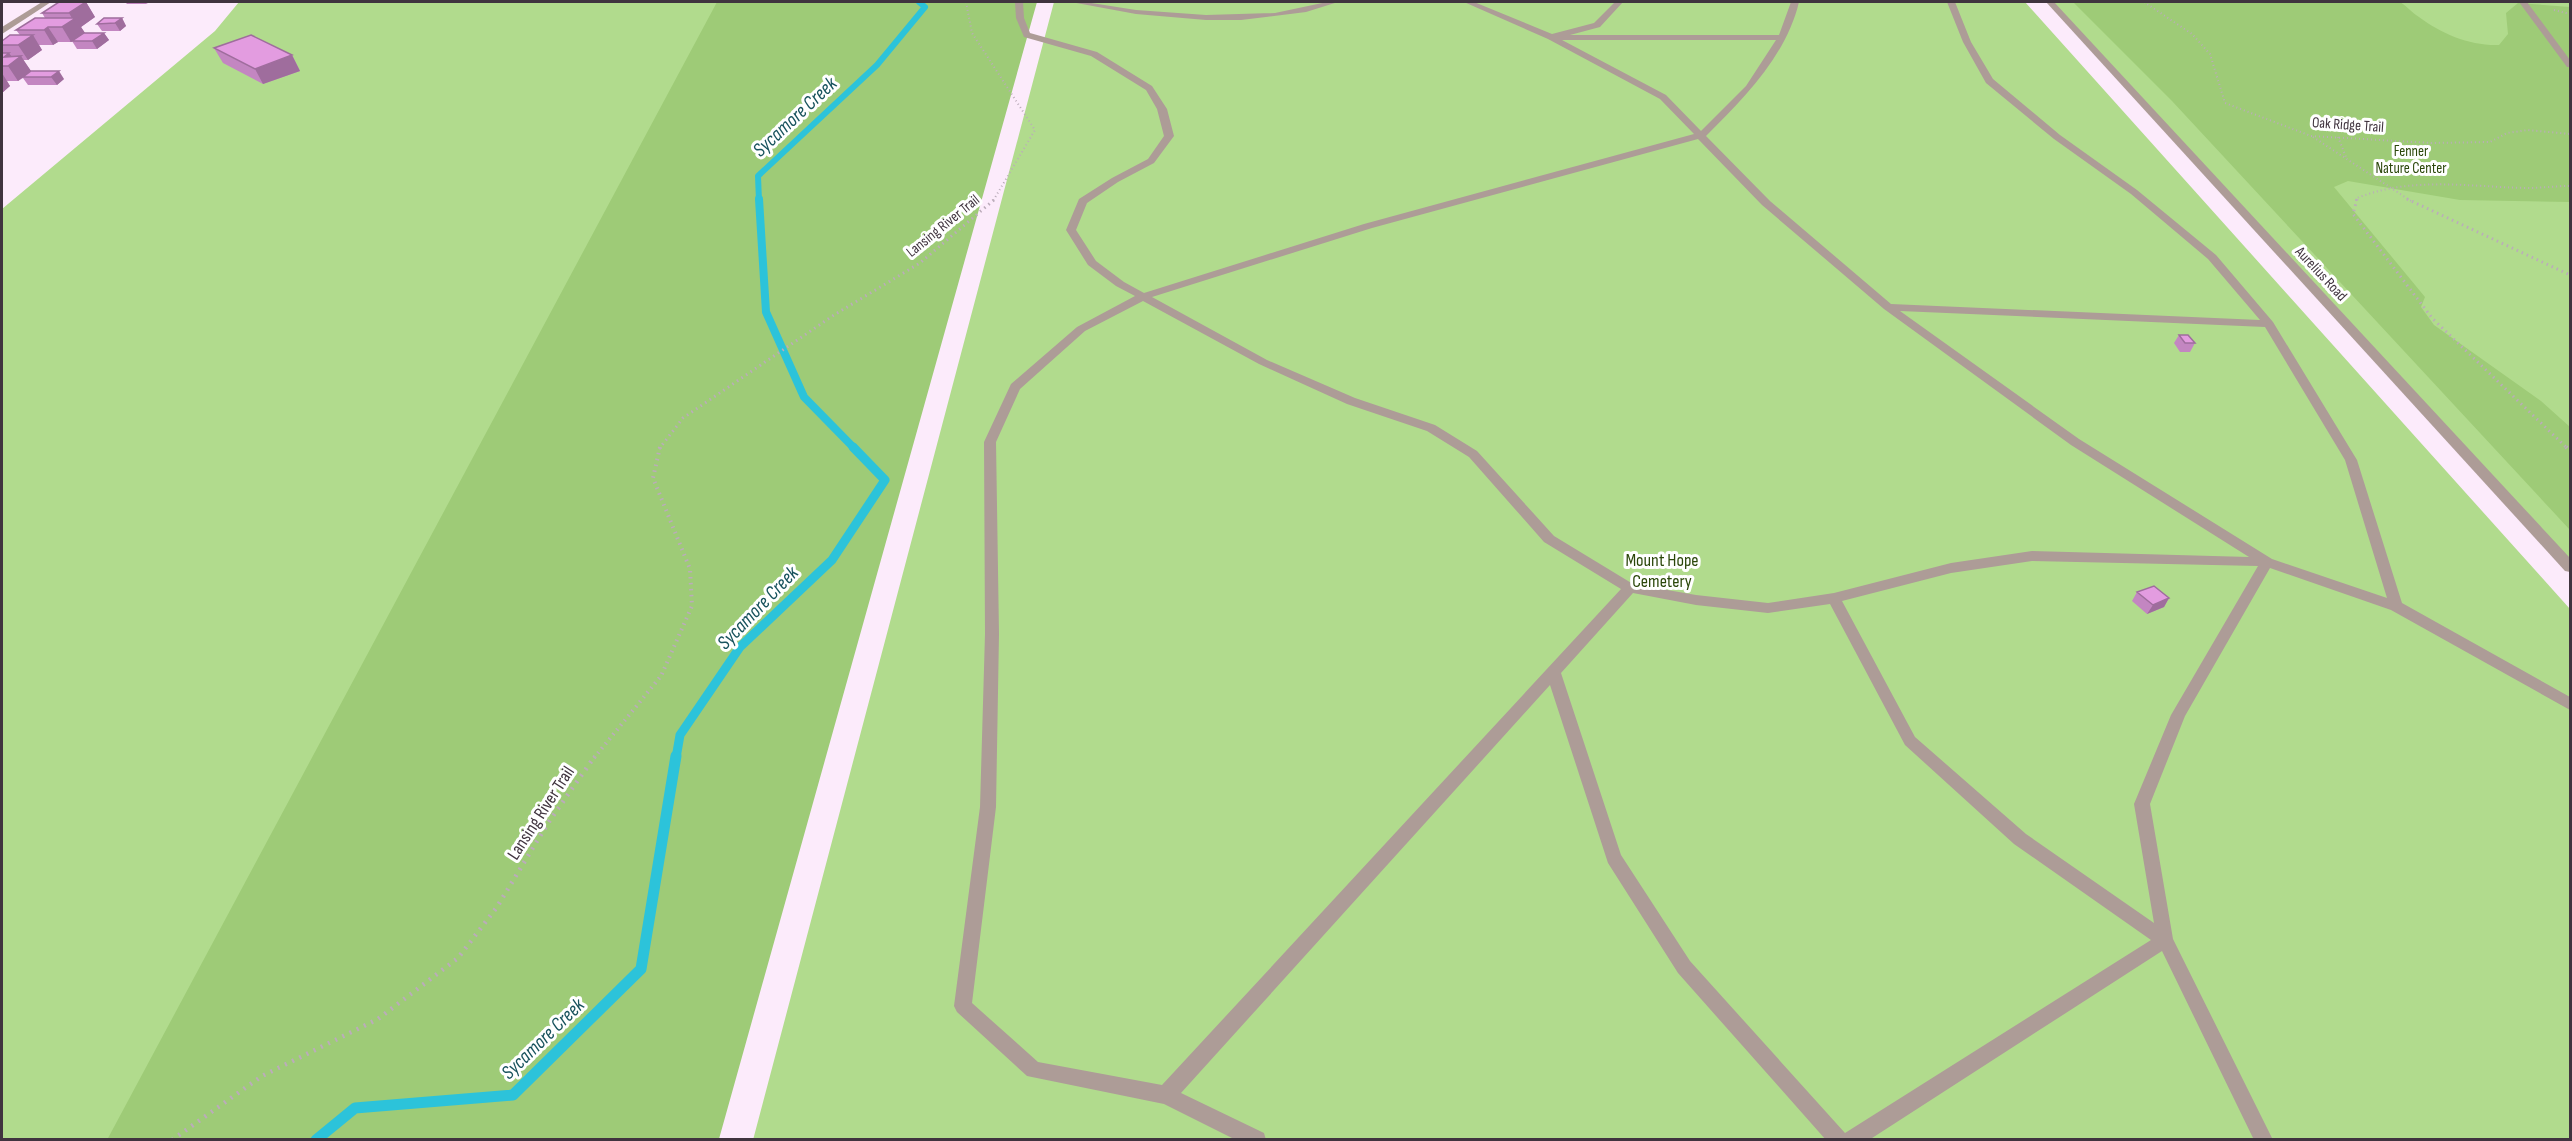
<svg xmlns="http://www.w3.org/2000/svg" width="2572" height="1141" font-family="'Sofia Sans Condensed',sans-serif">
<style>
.green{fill:#b1db8d}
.forest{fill:#9ecb77}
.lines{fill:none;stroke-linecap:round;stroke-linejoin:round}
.stream-far3{stroke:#2cc3da;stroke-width:6}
.stream-far2{stroke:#2cc3da;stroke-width:8}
.stream-far1{stroke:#2cc3da;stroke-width:9}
.stream{stroke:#2cc3da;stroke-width:11}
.path-far3{stroke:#bbacba;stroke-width:2;stroke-dasharray:1 3;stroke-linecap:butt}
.path-far2{stroke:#bbacba;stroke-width:3;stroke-dasharray:1.5 4;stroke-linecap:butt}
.path-far1{stroke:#bbacba;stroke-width:4;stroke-dasharray:1.5 4.5;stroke-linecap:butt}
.path{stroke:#bbacba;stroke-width:4.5;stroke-dasharray:2 6;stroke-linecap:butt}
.service{fill:#ad9c97;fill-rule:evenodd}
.minor{fill:#ad9c97;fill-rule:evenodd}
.tertiary{fill:#ad9c97;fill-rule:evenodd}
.wall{fill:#c386c1}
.shaded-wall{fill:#9f6d9d}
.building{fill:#e39ce0;stroke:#9f6d9d;stroke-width:1.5}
.labels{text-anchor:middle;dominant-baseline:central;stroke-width:6;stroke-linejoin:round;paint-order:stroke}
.far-street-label{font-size:15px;fill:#40343f;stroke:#fff}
.far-park-label{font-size:15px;fill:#2b470a;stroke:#fff}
.park-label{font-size:18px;fill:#2b470a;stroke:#fff}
.street-label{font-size:18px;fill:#40343f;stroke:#fff}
.water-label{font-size:20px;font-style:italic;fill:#18535d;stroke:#fff}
</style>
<rect width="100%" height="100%" fill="#fcebfb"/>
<path class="green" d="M 239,2 L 944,2 L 117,1139 L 2,1140 L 2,209 L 215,31 Z
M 1054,2 L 2025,2 L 2570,609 L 2570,1139 L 753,1140 Z
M 2050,2 L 2570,2 L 2570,567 Z"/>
<path class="forest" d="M 717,2 L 1037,2 L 719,1139 L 107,1140 Z
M 2073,2 L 2400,2 C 2407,6 2412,13 2419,17 C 2442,34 2470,46 2499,45 L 2508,34 L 2506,13 L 2518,3 L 2570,7 L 2570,202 L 2460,200 L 2348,181 L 2334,187 L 2425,297 L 2421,307 L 2434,325 L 2541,401 L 2570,427 L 2570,530 L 2172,101 Z"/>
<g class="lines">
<path class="stream-far3" d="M 759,201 L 758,176 L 877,65 L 925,7 L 919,2"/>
<path class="stream-far2" d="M 759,199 L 766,312 L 804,397 L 855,449"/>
<path class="stream-far1" d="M 676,758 L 680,735 L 740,647 L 832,560 L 885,480 L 853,447"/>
<path class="stream" d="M 316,1140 L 355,1108 L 513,1095 L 641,969 L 676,756"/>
<path class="path-far3" d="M 966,2 L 972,33 L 1035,130 L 993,201
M 2144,2 L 2192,34 L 2210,54 L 2225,103 L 2311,136 L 2431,143 L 2490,142 L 2507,133 L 2528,130 L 2570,134
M 2554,10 L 2570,14
M 2313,137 L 2411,201
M 2338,137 L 2346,157
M 2356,201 L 2357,198 C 2413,176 2469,187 2528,188 C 2542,188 2556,186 2570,186"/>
<path class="path-far2" d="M 2357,199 L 2353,214 L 2432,318 L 2568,449
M 2407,199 L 2570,275
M 659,449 L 683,418 L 834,315 L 920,263 L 995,199"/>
<path class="path-far1" d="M 2566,447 L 2570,451
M 594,758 L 661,676 L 692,606 L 690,569 L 653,478 L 660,447"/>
<path class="path" d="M 172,1140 L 262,1076 L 378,1019 L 458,958 L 497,907 L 548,823 L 595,756"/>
<path class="service" d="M 1015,2 L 1023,2 L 1024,18 L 1030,33 L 1097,52 L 1152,86 L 1167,109 L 1174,136 L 1154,163 L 1118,182 L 1087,203 L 1076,230 L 1096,261 L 1124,282 L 1144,293 L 1364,224 L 1694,134 L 1660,99 L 1548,39 L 1464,2 L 1474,2 L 1552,34 L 1594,23 L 1615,2 L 1623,2 L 1600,27 L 1570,35 L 1779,35 L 1791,2 L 1799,2 C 1786,56 1745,97 1706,136 L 1770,201 L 1891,304 L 2260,320 L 2208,259 L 2131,194 L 2054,139 L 1986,83 L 1963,42 L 1947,2 L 1955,2 L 1971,42 L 1993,79 L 2060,135 L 2137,190 L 2216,255 L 2273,322 L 2357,460 L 2402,603 L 2570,697 L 2570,710 L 2391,610 L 2270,568 L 2185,716 L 2150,804 L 2173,939 L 2273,1140 L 2254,1140 L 2162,951 L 1869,1140 L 1826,1140 L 1678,973 L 1608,863 L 1550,685 L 1181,1093 L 1264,1133 L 1266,1140 L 1236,1140 L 1164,1104 L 1027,1076 L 957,1012 L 954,1006 L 980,807 L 985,634 L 984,442 L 1011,384 L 1077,327 L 1135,296 L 1116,286 L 1088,265 L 1066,230 L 1079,199 L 1112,178 L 1148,159 L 1164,136 L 1157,109 L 1146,90 L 1091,56 L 1024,37 L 1016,18 ZM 1562,40 L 1776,40 L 1746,86 L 1701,131 L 1666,95 ZM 1698,139 L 1762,205 L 1884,309 L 2071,445 L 2249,557 L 2032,551 L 1951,563 L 1834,593 L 1768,603 L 1696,595 L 1633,584 L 1554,536 L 1477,451 L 1435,425 L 1355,398 L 1267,360 L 1152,297 L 1372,228 ZM 1143,301 L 1259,364 L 1347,404 L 1427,431 L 1469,457 L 1544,542 L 1621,589 L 1162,1085 L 1038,1062 L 972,1003 L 996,807 L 999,634 L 996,442 L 1020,389 L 1085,331 ZM 1900,311 L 2265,327 L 2345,460 L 2387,598 L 2272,559 L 2079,439 ZM 2032,561 L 2258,566 L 2171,715 L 2134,804 L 2154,923 L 2026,834 L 1915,737 L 1842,601 L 1951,573 ZM 1633,593 L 1696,605 L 1768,613 L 1830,604 L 1905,745 L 2014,844 L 2151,940 L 1845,1133 L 1690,961 L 1621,855 L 1561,673 Z
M 1071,2 L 1085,2 L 1136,10 L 1206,15 L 1275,13 L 1327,2 L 1338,2 L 1306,12 L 1241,20 L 1206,20 L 1136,14 Z
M 2519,2 L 2527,2 L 2570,60 L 2570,67 L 2567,67 Z"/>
<path class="minor" d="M 42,2 L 51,2 L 2,34 L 2,27 Z"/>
<path class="tertiary" d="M 2046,2 L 2054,2 L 2570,558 L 2570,572 L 2565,571 Z"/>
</g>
<path class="wall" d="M 86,2 L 95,17 L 81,27 L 85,33 L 104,33 L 109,40 L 97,49 L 77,49 L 72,41 L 71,42 L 58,42 L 53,45 L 39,45 L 42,50 L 28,60 L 23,60 L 31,71 L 64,79 L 57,85 L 28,85 L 23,78 L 18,81 L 7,81 L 10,86 L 2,93 L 2,41 L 20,35 L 16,30 L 45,18 L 42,13 Z
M 125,2 L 150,2 L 146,4 L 127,4 Z
M 122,18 L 126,26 L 120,31 L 102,31 L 97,24 Z
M 214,48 L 292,55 L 300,71 L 263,84 L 223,63 Z
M 2179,335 L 2195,343 L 2190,352 L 2180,352 L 2174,343 Z
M 2137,592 L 2169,598 L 2164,607 L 2147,614 L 2132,601 Z"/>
<path class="shaded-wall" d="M 86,2 L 95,17 L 81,27 L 85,33 L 71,42 L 62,27 L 73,20 L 69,13 Z
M 122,18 L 126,26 L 120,31 L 115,23 Z
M 48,27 L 58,42 L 53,45 L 44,30 Z
M 104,33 L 109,40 L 97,49 L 92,41 Z
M 33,35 L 42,50 L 28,60 L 18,45 Z
M 9,53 L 15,61 L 21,56 L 31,71 L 18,81 L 8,66 L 4,57 Z
M 292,55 L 300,71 L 263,84 L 255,69 Z
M 59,71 L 64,79 L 57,85 L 51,77 Z
M 2,73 L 10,86 L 2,93 Z
M 2169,598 L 2164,607 L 2147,614 L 2153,605 Z"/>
<path class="building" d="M 59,2 L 86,2 L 69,13 L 42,13 Z
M 35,18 L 76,18 L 62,27 L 48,27 L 44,30 L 16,30 Z
M 104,18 L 122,18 L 115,23 L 97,24 Z
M 84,33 L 104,33 L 92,41 L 72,41 Z
M 10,35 L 33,35 L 18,45 L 2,45 L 2,41 Z
M 251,35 L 292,55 L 255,69 L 214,48 Z
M 2,53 L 9,53 L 4,57 L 21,56 L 8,66 L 2,66 Z
M 31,71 L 59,71 L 51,77 L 23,77 Z
M 2179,335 L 2188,335 L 2195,343 L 2185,343 Z
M 2154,586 L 2169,598 L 2153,605 L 2137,592 Z"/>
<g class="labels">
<g class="far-street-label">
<text transform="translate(2348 125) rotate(4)">Oak Ridge Trail</text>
<text transform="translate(943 226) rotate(-39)">Lansing River Trail</text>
<text transform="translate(2321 274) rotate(47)">Aurelius Road</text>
</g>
<g class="far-park-label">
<text x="2411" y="151">Fenner<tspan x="2411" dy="17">Nature Center</tspan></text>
</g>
<g class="park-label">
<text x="1662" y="560">Mount Hope<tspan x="1662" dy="21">Cemetery</tspan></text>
</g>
<g class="street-label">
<text transform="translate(541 813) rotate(-57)">Lansing River Trail</text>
</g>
<g class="water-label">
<text transform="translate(795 117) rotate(-43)">Sycamore Creek</text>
<text transform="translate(758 608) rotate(-46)">Sycamore Creek</text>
<text transform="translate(543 1039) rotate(-44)">Sycamore Creek</text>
</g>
</g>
<rect width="2572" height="1141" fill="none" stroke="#40343f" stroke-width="6"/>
</svg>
